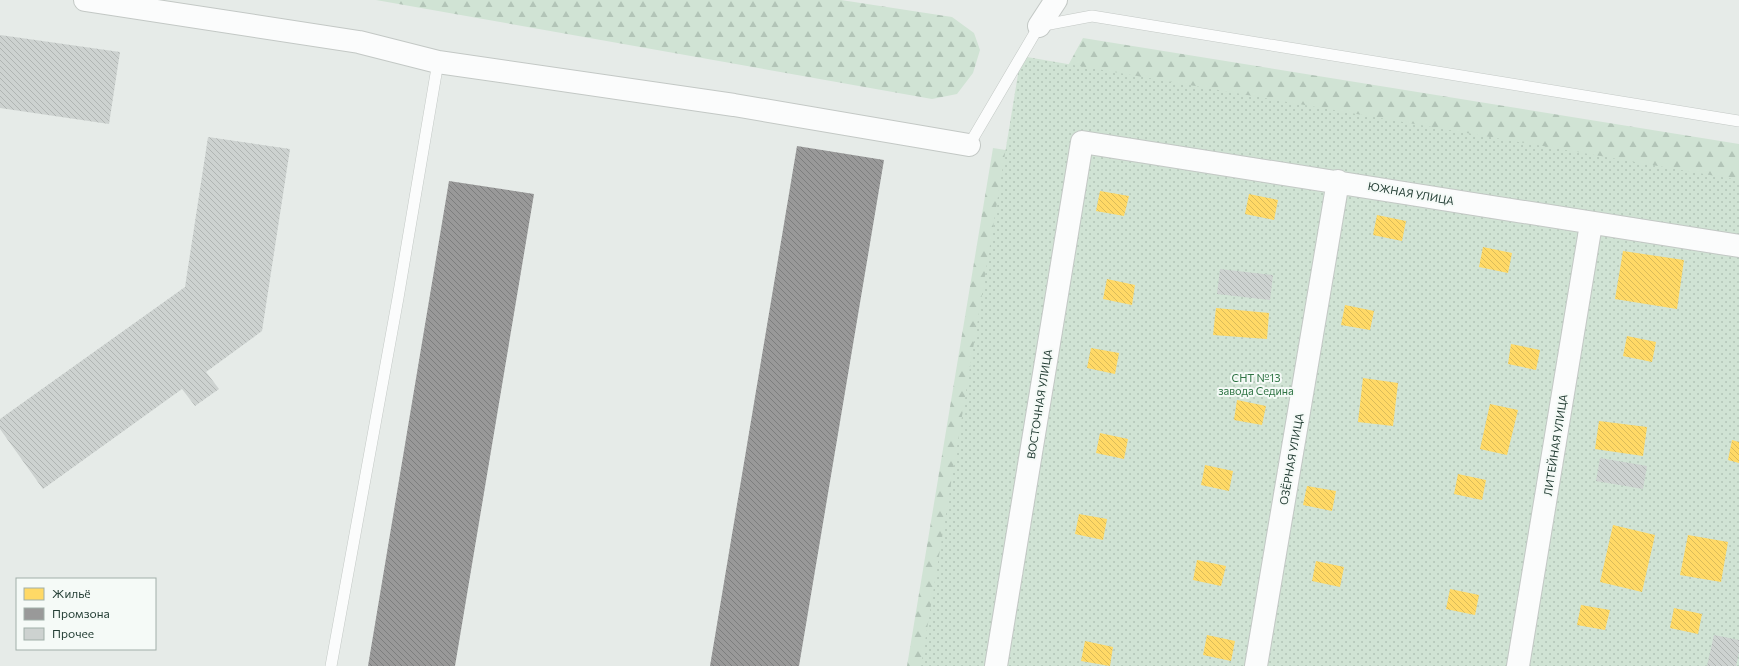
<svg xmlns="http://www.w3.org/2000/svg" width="1739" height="666" font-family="Commissioner,sans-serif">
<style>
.forest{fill:url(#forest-firs)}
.garden{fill:url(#garden-dots)}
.homes{fill:url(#homes-back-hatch)}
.industry{fill:url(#industry-back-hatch)}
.building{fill:url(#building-back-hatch)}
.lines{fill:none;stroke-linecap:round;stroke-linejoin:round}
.service-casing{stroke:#c3c8c5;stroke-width:12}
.minor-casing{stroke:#c3c8c5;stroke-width:24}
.service{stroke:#fbfcfc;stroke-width:11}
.minor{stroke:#fbfcfc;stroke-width:22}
.labels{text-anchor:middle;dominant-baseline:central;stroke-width:4;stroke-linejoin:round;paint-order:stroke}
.street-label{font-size:11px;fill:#243e35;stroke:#f5faf7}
.park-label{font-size:11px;fill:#2f7444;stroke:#f5faf7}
</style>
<defs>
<pattern id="forest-firs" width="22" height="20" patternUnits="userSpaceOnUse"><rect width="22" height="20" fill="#d0e3d4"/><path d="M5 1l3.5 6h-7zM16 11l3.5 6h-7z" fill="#b2c4b7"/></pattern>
<pattern id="garden-dots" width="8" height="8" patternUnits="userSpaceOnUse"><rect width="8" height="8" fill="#d0e3d4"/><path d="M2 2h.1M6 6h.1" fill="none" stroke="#b2c4b7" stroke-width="1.8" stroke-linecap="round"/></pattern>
<pattern id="homes-back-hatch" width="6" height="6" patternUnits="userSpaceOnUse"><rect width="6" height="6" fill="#ffd966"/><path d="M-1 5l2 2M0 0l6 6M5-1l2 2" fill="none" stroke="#dabb59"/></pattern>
<pattern id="industry-back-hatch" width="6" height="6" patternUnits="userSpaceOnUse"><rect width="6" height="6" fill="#999"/><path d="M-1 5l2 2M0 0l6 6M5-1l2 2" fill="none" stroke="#7d7e7e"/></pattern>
<pattern id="building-back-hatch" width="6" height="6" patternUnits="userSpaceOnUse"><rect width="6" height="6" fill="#cdd2d0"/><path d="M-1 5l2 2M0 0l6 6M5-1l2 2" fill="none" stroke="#b0b5b3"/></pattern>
</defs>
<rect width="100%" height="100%" fill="#e6ebe8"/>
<path class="forest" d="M 376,0 L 841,0 L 952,17 L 974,33 L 980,50 L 973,73 L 957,94 L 932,99 Z
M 1083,38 L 1739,144 L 1739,226 L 1041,115 Z
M 993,148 L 1063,159 L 977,666 L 907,666 Z"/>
<path class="garden" d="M 1021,56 L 1739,180 L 1739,666 L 921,666 Z"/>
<path class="homes" d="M 1100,191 L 1129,196 L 1124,216 L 1096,211 Z
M 1249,194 L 1278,200 L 1274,220 L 1245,214 Z
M 1377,215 L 1406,221 L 1402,241 L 1373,235 Z
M 1483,247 L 1512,253 L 1508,273 L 1479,267 Z
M 1623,251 L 1684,260 L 1677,309 L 1615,299 Z
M 1107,279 L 1135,285 L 1132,305 L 1103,299 Z
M 1345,305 L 1374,311 L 1370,330 L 1341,325 Z
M 1216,308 L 1269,313 L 1267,339 L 1213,335 Z
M 1627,336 L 1656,342 L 1652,362 L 1623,356 Z
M 1511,344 L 1540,350 L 1536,370 L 1508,364 Z
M 1091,348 L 1119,353 L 1115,374 L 1087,368 Z
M 1363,378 L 1398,383 L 1393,426 L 1358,422 Z
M 1237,400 L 1266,406 L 1262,425 L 1234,420 Z
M 1490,404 L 1518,410 L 1507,455 L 1480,449 Z
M 1599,421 L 1647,427 L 1643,456 L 1595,449 Z
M 1100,433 L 1128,439 L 1124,459 L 1096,453 Z
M 1732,440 L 1739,442 L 1739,463 L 1728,460 Z
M 1205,465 L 1233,471 L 1229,491 L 1201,485 Z
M 1458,474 L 1486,480 L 1482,500 L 1454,494 Z
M 1307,486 L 1336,491 L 1332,511 L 1303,505 Z
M 1079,514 L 1107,519 L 1103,540 L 1075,534 Z
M 1613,525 L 1655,535 L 1642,592 L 1600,582 Z
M 1688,535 L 1728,542 L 1721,582 L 1680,575 Z
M 1197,560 L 1226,566 L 1221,586 L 1193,580 Z
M 1316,561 L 1344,567 L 1340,587 L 1312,581 Z
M 1450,589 L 1479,595 L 1475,615 L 1446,609 Z
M 1581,605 L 1610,610 L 1605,630 L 1577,625 Z
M 1674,608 L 1702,614 L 1698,634 L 1670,628 Z
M 1207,635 L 1235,641 L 1231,661 L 1203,655 Z
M 1085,641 L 1113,647 L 1110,666 L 1081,661 Z"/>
<path class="industry" d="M 797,146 L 884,160 L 799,666 L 710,666 Z
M 449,181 L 534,194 L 455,666 L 368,666 Z"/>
<path class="building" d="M 0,35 L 120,52 L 109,124 L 0,108 Z
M 208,137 L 290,149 L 262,331 L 206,372 L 219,389 L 195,406 L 182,389 L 43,489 L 0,429 L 0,419 L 185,287 Z
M 1220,269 L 1273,275 L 1270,300 L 1217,294 Z
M 1600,458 L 1647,466 L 1643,489 L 1596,481 Z
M 1714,635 L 1739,640 L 1739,653 L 1736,666 L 1707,666 Z"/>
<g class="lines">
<defs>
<path id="service" d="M 969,145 L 1039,26 L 1092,16 L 1739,121
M 331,666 L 398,298 L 438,62"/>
<path id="minor" d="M 85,0 L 359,42 L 438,62 L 734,105 L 969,145
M 1039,26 L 1056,0
M 996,666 L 1082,142 C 1301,175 1520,213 1739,246
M 1256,666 L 1338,181
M 1518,666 L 1591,224"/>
</defs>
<use href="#service" class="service-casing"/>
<use href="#minor" class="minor-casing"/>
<use href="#service" class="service"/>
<use href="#minor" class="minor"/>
</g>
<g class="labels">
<g class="street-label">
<text transform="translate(1411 193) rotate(10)">ЮЖНАЯ УЛИЦА</text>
<text transform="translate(1039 404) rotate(-81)">ВОСТОЧНАЯ УЛИЦА</text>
<text transform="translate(1555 445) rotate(-81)">ЛИТЕЙНАЯ УЛИЦА</text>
<text transform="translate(1291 459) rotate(-80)">ОЗЁРНАЯ УЛИЦА</text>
</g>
<g class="park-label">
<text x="1256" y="377">СНТ №13<tspan x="1256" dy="13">завода Седина</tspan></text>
</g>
</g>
<rect x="16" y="578" width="140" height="72" fill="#f5faf7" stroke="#a1afa9"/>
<rect x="24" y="588" width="20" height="12" fill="#ffd966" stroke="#a1afa9"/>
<text x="52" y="598" font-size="12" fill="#243e35">Жильё</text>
<rect x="24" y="608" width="20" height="12" fill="#999999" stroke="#a1afa9"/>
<text x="52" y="618" font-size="12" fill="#243e35">Промзона</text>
<rect x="24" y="628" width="20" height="12" fill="#cdd2d0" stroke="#a1afa9"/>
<text x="52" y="638" font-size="12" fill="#243e35">Прочее</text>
</svg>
